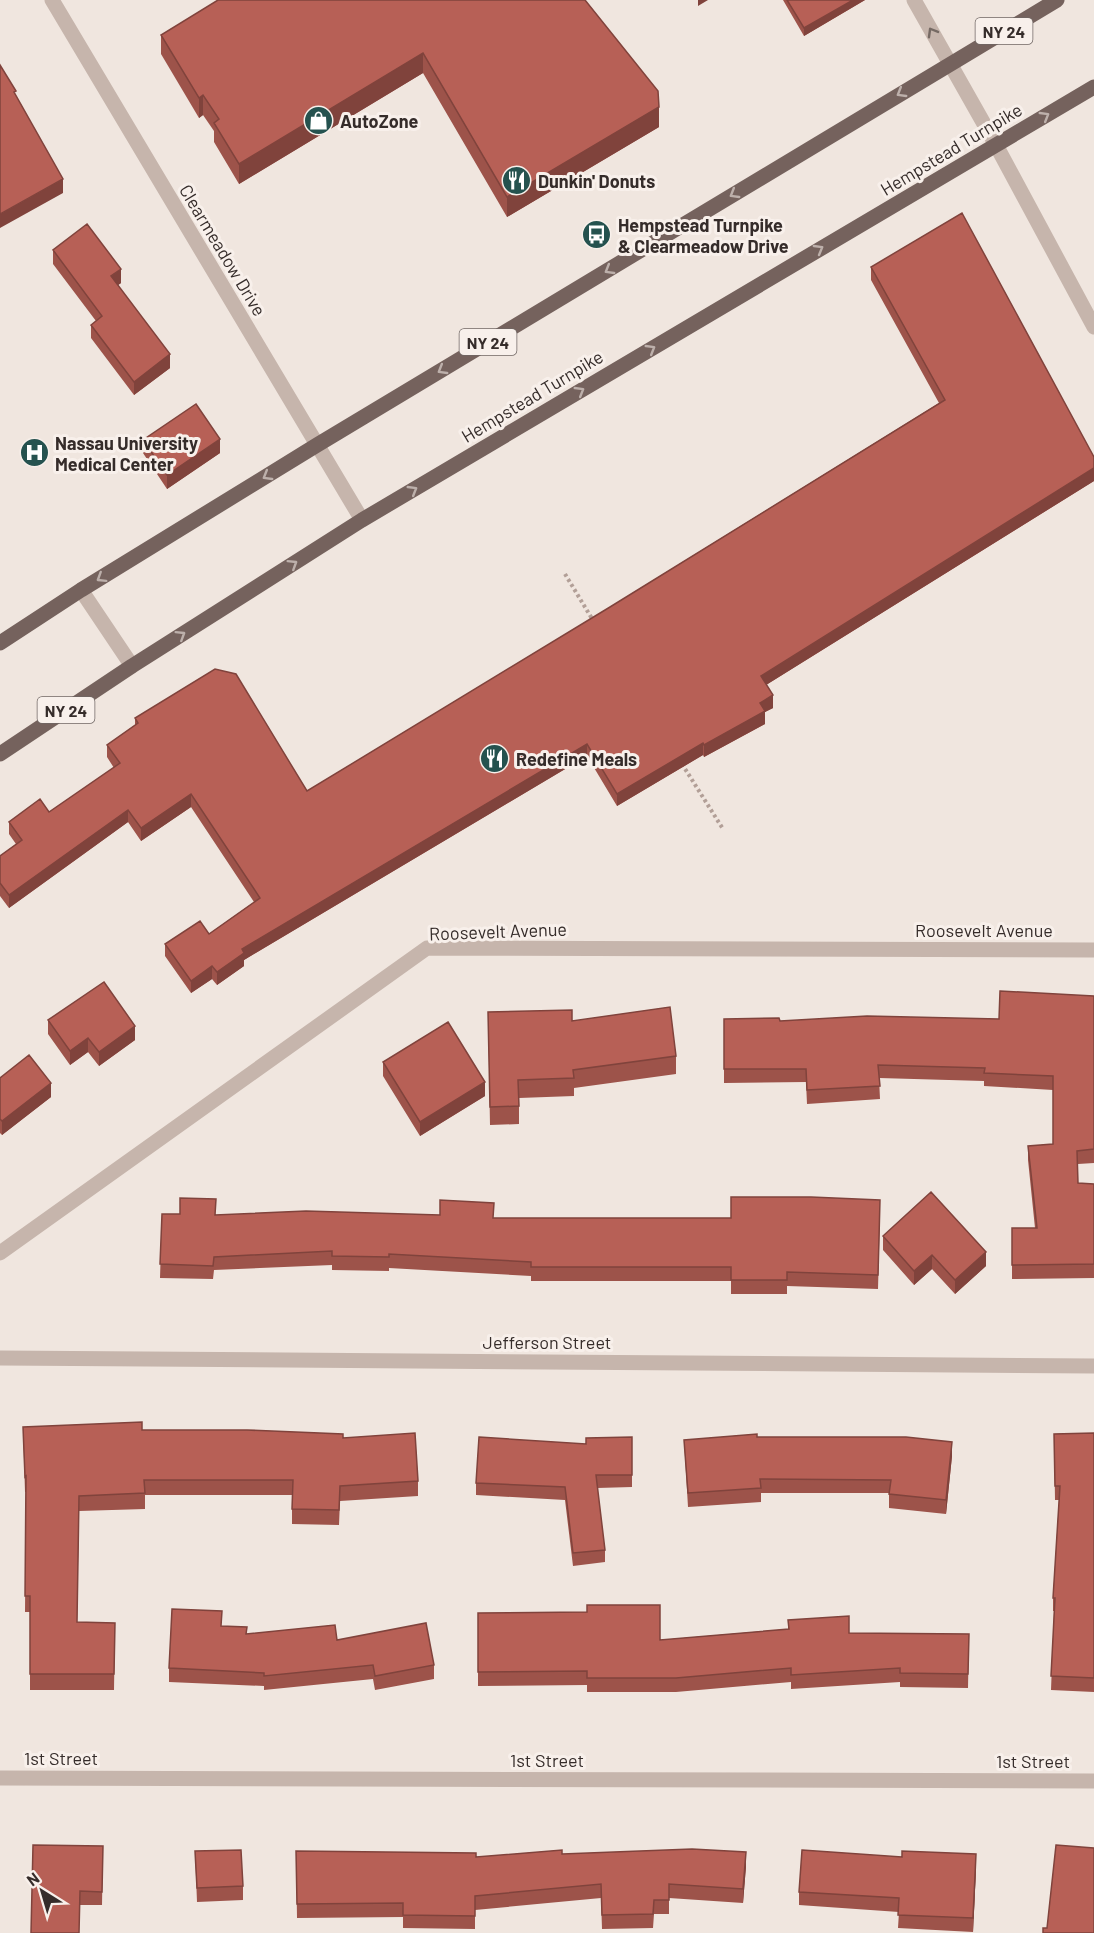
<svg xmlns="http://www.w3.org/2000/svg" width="1094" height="1933" font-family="Barlow,sans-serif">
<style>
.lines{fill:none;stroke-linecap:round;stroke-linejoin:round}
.path{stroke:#b29f97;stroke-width:4;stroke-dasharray:3 3;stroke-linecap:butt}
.minor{stroke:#c6b5ac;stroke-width:15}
.major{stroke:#75625d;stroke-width:15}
.wall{fill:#9d534a}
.shaded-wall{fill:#80433c}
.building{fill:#b76056;stroke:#80433c;stroke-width:1.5}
.oneway{stroke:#766a64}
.oneway2{stroke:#bdb0ab}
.labels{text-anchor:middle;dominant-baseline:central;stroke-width:6;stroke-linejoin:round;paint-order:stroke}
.shield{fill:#f8f0eb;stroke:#706764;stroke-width:1.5}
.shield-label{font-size:16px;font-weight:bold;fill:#352c2a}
.poi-label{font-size:18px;font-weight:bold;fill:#352c2a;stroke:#f8f0eb;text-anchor:start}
.street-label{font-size:18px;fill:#352c2a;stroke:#f8f0eb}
</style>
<rect width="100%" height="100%" fill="#f0e6df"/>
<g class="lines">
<path class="path" d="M 565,574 L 594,622
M 682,764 L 723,829"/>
<path class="minor" d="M 52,0 L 362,520
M 914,0 L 996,145 L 1094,327
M 81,590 L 132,666
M 0,1253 L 427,948 L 1094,950
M 0,1358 L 1094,1366
M 0,1778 L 1094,1781"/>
<path class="major" d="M 0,643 L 81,590 L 317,445 L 1057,0
M 0,754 L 132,666 L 362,520 L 1094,87"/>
</g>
<path class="wall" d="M 585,0 L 659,127 L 507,217 L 423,73 L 239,184 L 214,142 L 214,131 L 203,115 L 199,118 L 161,54 L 161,35 Z
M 783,0 L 865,0 L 804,36 Z
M 53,250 L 121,283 L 118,285 L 170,368 L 134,395 L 91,338 L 91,325 L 96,321 L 53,264 Z
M 871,267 L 1094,457 L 1094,481 L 766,685 L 773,708 L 765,712 L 765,724 L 704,757 L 703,755 L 617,806 L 587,756 L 244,960 L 244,966 L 217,985 L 212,979 L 191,993 L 165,956 L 165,944 L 209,934 L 254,902 L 191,807 L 141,841 L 128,822 L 9,908 L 0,896 L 0,856 L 16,844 L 9,834 L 9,822 L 49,812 L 114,768 L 107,757 L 107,745 L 135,725 L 135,718 L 307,791 L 610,607 L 939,403 L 871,280 Z
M 143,440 L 220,453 L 167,489 L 143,453 Z
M 1094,996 L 1094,1163 L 1078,1164 L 1078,1183 L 1094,1184 L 1094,1278 L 1012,1279 L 1012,1228 L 1035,1228 L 1028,1160 L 1028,1146 L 1053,1144 L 1053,1090 L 984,1086 L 984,1081 L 879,1078 L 880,1099 L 807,1104 L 806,1082 L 724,1083 L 724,1019 L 780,1021 L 999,1019 Z
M 488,1012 L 572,1021 L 676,1056 L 676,1074 L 574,1088 L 574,1096 L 519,1098 L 519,1124 L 490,1125 Z
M 48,1020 L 135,1040 L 99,1066 L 88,1052 L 70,1065 L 48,1034 Z
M 383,1062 L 485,1096 L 420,1136 L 383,1076 Z
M 0,1078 L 51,1097 L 2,1135 L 0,1133 Z
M 880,1213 L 878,1289 L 787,1286 L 787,1294 L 731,1294 L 731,1281 L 531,1281 L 531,1276 L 389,1268 L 389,1271 L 332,1270 L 332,1265 L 214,1270 L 213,1279 L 160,1278 L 162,1214 L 215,1215 L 494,1218 L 731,1218 Z
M 883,1236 L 986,1266 L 955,1294 L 932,1269 L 914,1285 L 883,1250 Z
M 23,1427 L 142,1430 L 343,1438 L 418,1481 L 418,1496 L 340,1501 L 339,1525 L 292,1524 L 292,1495 L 145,1495 L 145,1509 L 79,1511 L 77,1622 L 115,1623 L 114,1690 L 30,1690 L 30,1612 L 25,1612 L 26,1492 L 25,1492 Z
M 1094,1433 L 1094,1692 L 1051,1690 L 1054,1611 L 1053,1611 L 1053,1598 L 1059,1500 L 1055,1500 L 1054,1434 Z
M 632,1437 L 632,1487 L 597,1488 L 605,1550 L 605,1562 L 573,1566 L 565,1500 L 476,1495 L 476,1483 L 586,1444 Z
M 757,1437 L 952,1456 L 946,1514 L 889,1508 L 889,1493 L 761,1493 L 761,1502 L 688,1507 L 684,1440 Z
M 478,1613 L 660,1640 L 788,1629 L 788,1620 L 849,1633 L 969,1634 L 968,1688 L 900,1687 L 900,1682 L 791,1689 L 791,1682 L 676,1692 L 587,1692 L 587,1685 L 478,1686 Z
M 222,1626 L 247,1634 L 337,1640 L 434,1665 L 434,1679 L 375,1690 L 373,1679 L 264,1690 L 264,1686 L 169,1682 L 169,1668 Z
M 103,1846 L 102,1905 L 80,1905 L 31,1933 Z
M 195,1851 L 243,1886 L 243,1900 L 197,1902 Z
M 296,1851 L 476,1857 L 562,1854 L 746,1866 L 743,1903 L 669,1898 L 669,1914 L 654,1914 L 653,1928 L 602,1929 L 601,1898 L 475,1910 L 475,1929 L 403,1928 L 403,1917 L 297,1918 Z
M 976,1868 L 973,1932 L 898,1928 L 899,1912 L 799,1905 L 799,1892 Z"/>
<path class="shaded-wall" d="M 698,0 L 708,0 L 698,6 Z
M 853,0 L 865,0 L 804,36 L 804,28 Z
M 423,53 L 423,73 L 239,184 L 239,164 Z
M 203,95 L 203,115 L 199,118 L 199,98 Z
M 659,107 L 659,127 L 507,217 L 507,197 Z
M 63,179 L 63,193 L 0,228 L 0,214 Z
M 121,269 L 121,283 L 111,290 L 111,276 Z
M 170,354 L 170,368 L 134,395 L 134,382 Z
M 220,439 L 220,453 L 167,489 L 167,475 Z
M 1094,468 L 1094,481 L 761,688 L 761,676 Z
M 773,695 L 773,708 L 765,712 L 765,724 L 704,757 L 704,745 L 760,703 Z
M 703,743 L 703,755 L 617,806 L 617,794 Z
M 587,744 L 587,756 L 244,960 L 244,966 L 217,985 L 217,972 L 242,949 Z
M 191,794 L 191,807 L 141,841 L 141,828 Z
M 128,810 L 128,822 L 9,908 L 9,895 Z
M 212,966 L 212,979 L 191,993 L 191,981 Z
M 135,1026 L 135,1040 L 99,1066 L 99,1052 Z
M 88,1038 L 88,1052 L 70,1065 L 70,1051 Z
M 485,1082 L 485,1096 L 420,1136 L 420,1122 Z
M 51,1083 L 51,1097 L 2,1135 L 2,1121 Z
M 986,1252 L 986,1266 L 955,1294 L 955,1280 Z
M 932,1255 L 932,1269 L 914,1285 L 914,1271 Z
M 952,1442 L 952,1456 L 946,1514 L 946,1500 Z
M 746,1852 L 746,1866 L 743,1903 L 743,1889 Z
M 976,1854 L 976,1868 L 973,1932 L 973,1918 Z"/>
<path class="building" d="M 218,0 L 585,0 L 658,91 L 659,107 L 507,197 L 423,53 L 239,164 L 214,123 L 219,119 L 203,95 L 199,98 L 161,35 Z
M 787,0 L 853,0 L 804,28 Z
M 0,65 L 16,91 L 14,92 L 63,179 L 0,214 Z
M 962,213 L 1094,457 L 1094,468 L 761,676 L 773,695 L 760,703 L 765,711 L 704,745 L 703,743 L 617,794 L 587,744 L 242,949 L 244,953 L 217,972 L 212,966 L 191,981 L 165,944 L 200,921 L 209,934 L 260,898 L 191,794 L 141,828 L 128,810 L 9,895 L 0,883 L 0,856 L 22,840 L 9,822 L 40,799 L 49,812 L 120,763 L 107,745 L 138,723 L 135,718 L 215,669 L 236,674 L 307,791 L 610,607 L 945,400 L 871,267 Z
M 87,224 L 121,269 L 111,276 L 170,354 L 134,382 L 91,325 L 102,316 L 53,250 Z
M 196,404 L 220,439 L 167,475 L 143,440 Z
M 104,982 L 135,1026 L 99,1052 L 88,1038 L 70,1051 L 48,1020 Z
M 1000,991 L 1094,996 L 1094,1149 L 1077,1151 L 1078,1183 L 1094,1184 L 1094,1264 L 1012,1265 L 1012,1228 L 1037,1228 L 1028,1146 L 1053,1144 L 1053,1076 L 984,1073 L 985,1068 L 878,1065 L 880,1086 L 807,1090 L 806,1069 L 724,1069 L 724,1019 L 779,1018 L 780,1021 L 867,1016 L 999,1019 Z
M 670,1007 L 676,1056 L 573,1070 L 574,1078 L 518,1080 L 519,1106 L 490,1107 L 488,1012 L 572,1010 L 572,1021 Z
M 448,1022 L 485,1082 L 420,1122 L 383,1062 Z
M 29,1055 L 51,1083 L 2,1121 L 0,1119 L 0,1078 Z
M 931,1192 L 986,1252 L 955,1280 L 932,1255 L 914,1271 L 883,1236 Z
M 731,1197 L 811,1197 L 880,1200 L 878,1275 L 787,1272 L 787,1280 L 731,1280 L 731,1267 L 531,1267 L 531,1262 L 389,1254 L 389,1257 L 332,1256 L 332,1251 L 214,1257 L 213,1266 L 160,1264 L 162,1214 L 180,1214 L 180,1198 L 216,1199 L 215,1215 L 306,1211 L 440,1215 L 440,1200 L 494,1203 L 493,1218 L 731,1218 Z
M 142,1422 L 142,1430 L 247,1430 L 343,1434 L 343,1438 L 415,1433 L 418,1481 L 340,1486 L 339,1510 L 292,1509 L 293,1480 L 144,1480 L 145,1493 L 79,1496 L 77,1622 L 115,1623 L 114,1674 L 30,1674 L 30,1596 L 25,1596 L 26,1476 L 25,1477 L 23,1427 Z
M 1094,1433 L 1094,1678 L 1051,1676 L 1055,1598 L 1053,1598 L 1060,1486 L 1055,1486 L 1054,1434 Z
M 757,1434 L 757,1437 L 906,1437 L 952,1442 L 946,1500 L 889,1494 L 891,1480 L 760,1479 L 761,1488 L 688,1493 L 684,1440 Z
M 479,1437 L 586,1444 L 586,1438 L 632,1437 L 632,1475 L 596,1475 L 605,1550 L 573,1553 L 565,1487 L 476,1483 Z
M 587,1605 L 660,1605 L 660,1640 L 789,1629 L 788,1620 L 849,1616 L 849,1633 L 969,1634 L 968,1674 L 900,1673 L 900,1668 L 791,1675 L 791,1668 L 676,1678 L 587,1678 L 587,1671 L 478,1672 L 478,1613 L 587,1612 Z
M 172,1609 L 222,1611 L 221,1626 L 247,1627 L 246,1634 L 335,1625 L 337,1640 L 426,1623 L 434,1665 L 375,1676 L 373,1665 L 264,1676 L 264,1673 L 169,1668 Z
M 33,1845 L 103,1846 L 102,1892 L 80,1891 L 79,1933 L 31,1933 Z
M 1056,1845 L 1094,1848 L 1094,1933 L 1043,1933 L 1043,1928 L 1047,1928 Z
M 692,1849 L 746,1852 L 743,1889 L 669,1884 L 669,1900 L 654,1900 L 653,1914 L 602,1915 L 601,1884 L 475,1896 L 475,1916 L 403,1915 L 403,1903 L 297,1904 L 296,1851 L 476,1853 L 476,1857 L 562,1850 L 562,1854 Z
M 241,1850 L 243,1886 L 197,1888 L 195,1851 Z
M 802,1850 L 902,1857 L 902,1851 L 976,1854 L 973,1918 L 898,1915 L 899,1898 L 799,1892 Z"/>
<defs><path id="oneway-chevron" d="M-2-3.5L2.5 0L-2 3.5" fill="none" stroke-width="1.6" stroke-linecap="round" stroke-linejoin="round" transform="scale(1.5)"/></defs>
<use class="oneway" href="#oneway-chevron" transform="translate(932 32) rotate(-120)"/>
<g class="oneway2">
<use href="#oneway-chevron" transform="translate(901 93) rotate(149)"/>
<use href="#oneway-chevron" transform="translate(1045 116) rotate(-31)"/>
<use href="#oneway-chevron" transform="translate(734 194) rotate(149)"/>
<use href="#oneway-chevron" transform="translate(819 249) rotate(-30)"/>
<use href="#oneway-chevron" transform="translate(609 270) rotate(149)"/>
<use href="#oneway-chevron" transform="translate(651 349) rotate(-31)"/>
<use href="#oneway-chevron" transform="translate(442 370) rotate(149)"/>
<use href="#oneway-chevron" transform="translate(580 391) rotate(-31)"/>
<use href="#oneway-chevron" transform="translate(267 476) rotate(149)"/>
<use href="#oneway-chevron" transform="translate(413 490) rotate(-31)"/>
<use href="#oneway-chevron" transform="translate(293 564) rotate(-32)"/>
<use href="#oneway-chevron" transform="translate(101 578) rotate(148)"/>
<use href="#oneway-chevron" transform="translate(181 635) rotate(-32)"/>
</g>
<defs>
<symbol id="shop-disc" viewBox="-11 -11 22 22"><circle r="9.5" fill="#25524f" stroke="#f8f0eb"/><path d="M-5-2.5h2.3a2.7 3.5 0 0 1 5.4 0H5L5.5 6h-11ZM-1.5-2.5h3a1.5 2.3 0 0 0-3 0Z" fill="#fff"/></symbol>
<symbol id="restaurant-disc" viewBox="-11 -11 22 22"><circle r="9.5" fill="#25524f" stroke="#f8f0eb"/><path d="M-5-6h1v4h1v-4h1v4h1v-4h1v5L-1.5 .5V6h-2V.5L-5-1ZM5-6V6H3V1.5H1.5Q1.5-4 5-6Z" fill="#fff"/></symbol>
<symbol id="bus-disc" viewBox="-11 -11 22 22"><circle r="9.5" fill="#25524f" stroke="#f8f0eb"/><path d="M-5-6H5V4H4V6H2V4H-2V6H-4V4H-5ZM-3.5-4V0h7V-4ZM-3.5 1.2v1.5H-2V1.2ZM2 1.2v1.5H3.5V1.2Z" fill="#fff"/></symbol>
<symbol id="hospital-disc" viewBox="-11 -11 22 22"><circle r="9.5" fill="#25524f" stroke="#f8f0eb"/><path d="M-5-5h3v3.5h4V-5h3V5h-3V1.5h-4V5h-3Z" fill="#fff"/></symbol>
</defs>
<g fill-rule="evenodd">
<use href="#shop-disc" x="302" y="104" width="33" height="33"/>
<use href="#restaurant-disc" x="500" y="164" width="33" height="33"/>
<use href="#bus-disc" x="580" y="218" width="33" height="33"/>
<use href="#hospital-disc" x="18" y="436" width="33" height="33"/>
<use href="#restaurant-disc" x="478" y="742" width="33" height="33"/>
</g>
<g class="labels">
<g class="shield">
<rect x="975.5" y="18" width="57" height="26" rx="4.5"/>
<rect x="459.5" y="329" width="57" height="26" rx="4.5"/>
<rect x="37.5" y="697" width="57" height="26" rx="4.5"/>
</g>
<g class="shield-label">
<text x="1004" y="31">NY 24</text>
<text x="488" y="342">NY 24</text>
<text x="66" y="710">NY 24</text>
</g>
<g class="poi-label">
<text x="340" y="121">AutoZone</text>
<text x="538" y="181">Dunkin' Donuts</text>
<text x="618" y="225">Hempstead Turnpike<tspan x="618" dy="21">&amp; Clearmeadow Drive</tspan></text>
<text x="55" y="443">Nassau University<tspan x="55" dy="21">Medical Center</tspan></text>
<text x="516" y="759">Redefine Meals</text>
</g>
<g class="street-label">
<text transform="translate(951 149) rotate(-31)">Hempstead Turnpike</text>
<text transform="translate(223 250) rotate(59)">Clearmeadow Drive</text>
<text transform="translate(532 396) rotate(-31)">Hempstead Turnpike</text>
<text x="984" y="930">Roosevelt Avenue</text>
<text transform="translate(498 931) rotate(-2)">Roosevelt Avenue</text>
<text x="547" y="1342">Jefferson Street</text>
<text x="61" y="1758">1st Street</text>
<text x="547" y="1760">1st Street</text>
<text x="1033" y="1761">1st Street</text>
</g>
</g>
<g transform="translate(42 1891) rotate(323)" stroke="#f8f0eb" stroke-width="4.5" paint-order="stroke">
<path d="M0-4.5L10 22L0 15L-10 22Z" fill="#352c2a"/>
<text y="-9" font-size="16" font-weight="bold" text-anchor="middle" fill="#352c2a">N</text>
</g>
</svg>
